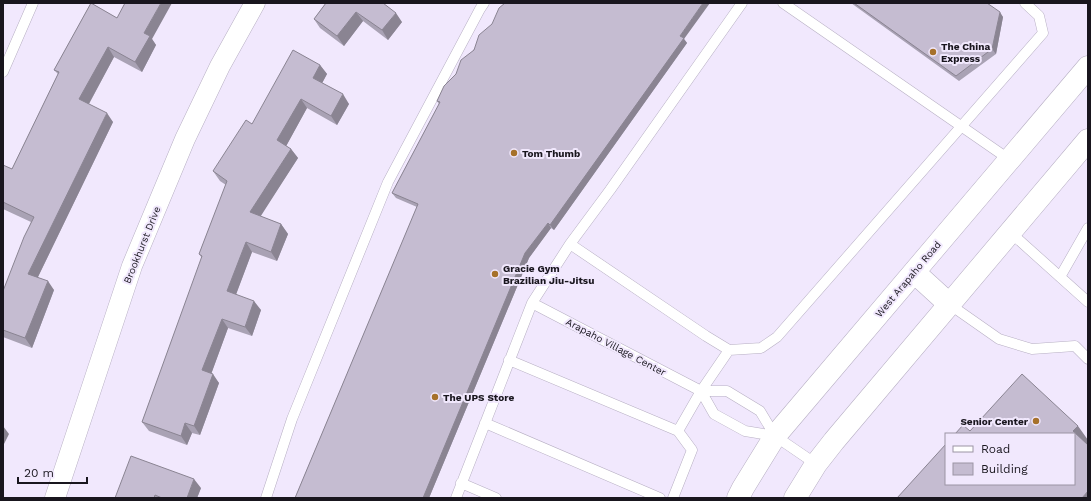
<svg xmlns="http://www.w3.org/2000/svg" width="1091" height="501" font-family="'Work Sans',sans-serif">
<style>
.lines{fill:none;stroke-linecap:round;stroke-linejoin:round}
.service-casing{stroke:#b7afc3;stroke-width:11}
.minor-casing{stroke:#b7afc3;stroke-width:21}
.secondary-casing{stroke:#b7afc3;stroke-width:23}
.service{stroke:#fff;stroke-width:10}
.minor{stroke:#fff;stroke-width:20}
.secondary{stroke:#fff;stroke-width:22}
.wall{fill:#a9a2b4}
.shaded-wall{fill:#8a8492}
.building{fill:#c5bcd1;stroke:#8a8492}
.poi-dot{fill:#a6712a;stroke:#f1e8fd;stroke-width:1.5}
.labels{text-anchor:middle;dominant-baseline:central;stroke-width:4;stroke-linejoin:round;paint-order:stroke}
.poi-label{font-size:10px;font-weight:bold;fill:#19161e;stroke:#f1e8fd;text-anchor:start}
.street-label{font-size:10px;fill:#19161e;stroke:#f1e8fd}
</style>
<rect width="100%" height="100%" fill="#f1e8fd"/>
<g class="lines">
<defs>
<path id="service" d="M 783,3 L 1010,160
M 3,72 L 33,3
M 1010,232 L 1088,302
M 570,244 L 706,336 L 729,350 L 761,348 L 777,337 L 1043,33 L 1039,16 L 1025,3
M 1060,277 L 1088,228
M 532,303 L 701,391 L 727,391 L 760,411 L 775,436 L 816,464
M 949,304 L 999,339 L 1032,349 L 1075,346 L 1088,359
M 509,360 L 678,431 L 692,450 L 673,498
M 701,391 L 714,414 L 745,431 L 775,436
M 485,423 L 660,498
M 678,431 L 701,391 L 729,350
M 461,483 L 496,498
M 266,498 L 292,419 L 388,182 L 480,9 L 484,3
M 456,498 L 532,303 L 570,244 L 610,190 L 742,3"/>
<path id="minor" d="M 55,498 L 132,266 L 185,139 L 220,66 L 255,3"/>
<path id="secondary" d="M 914,272 L 949,304
M 738,498 L 743,488 L 775,436 L 1088,67
M 795,498 L 816,464 L 834,441 L 1088,140"/>
</defs>
<use href="#service" class="service-casing"/>
<use href="#minor" class="minor-casing"/>
<use href="#secondary" class="secondary-casing"/>
<use href="#service" class="service"/>
<use href="#minor" class="minor"/>
<use href="#secondary" class="secondary"/>
</g>
<path class="wall" d="M 91,3 L 152,39 L 156,45 L 142,72 L 114,57 L 89,104 L 113,122 L 38,277 L 54,290 L 32,348 L 3,337 L 3,291 L 31,222 L 3,209 L 3,165 L 12,169 L 58,74 L 54,70 Z
M 326,3 L 402,22 L 388,40 L 363,21 L 344,46 L 320,28 L 314,19 Z
M 851,3 L 987,3 L 1003,17 L 996,54 L 959,81 Z
M 492,24 L 684,39 L 687,43 L 554,230 L 551,228 L 529,258 L 429,498 L 295,498 L 417,207 L 396,198 L 392,193 L 439,104 L 437,101 Z
M 320,65 L 327,74 L 322,83 L 349,104 L 337,125 L 307,108 L 286,146 L 291,149 L 298,158 L 260,216 L 281,224 L 288,234 L 277,261 L 252,252 L 236,294 L 261,310 L 252,336 L 228,328 L 211,374 L 219,383 L 200,435 L 192,433 L 187,445 L 149,431 L 142,422 L 202,258 L 199,254 L 226,185 L 220,181 L 213,171 L 252,124 Z
M 201,488 L 197,498 L 115,498 Z"/>
<path class="shaded-wall" d="M 161,3 L 172,3 L 152,39 L 156,45 L 142,72 L 135,62 L 144,33 Z
M 703,3 L 710,3 L 684,39 L 687,43 L 554,230 L 550,225 L 680,36 Z
M 356,12 L 363,21 L 344,46 L 337,36 Z
M 1000,12 L 1003,17 L 996,54 L 992,49 Z
M 396,13 L 402,22 L 388,40 L 382,30 Z
M 108,47 L 114,57 L 86,109 L 79,99 Z
M 320,65 L 327,74 L 320,87 L 313,78 Z
M 343,94 L 349,104 L 337,125 L 331,116 Z
M 301,99 L 307,108 L 284,150 L 277,140 Z
M 107,113 L 113,122 L 35,283 L 28,274 Z
M 291,149 L 298,158 L 257,222 L 250,212 Z
M 548,223 L 551,228 L 529,258 L 429,498 L 423,498 L 525,253 Z
M 281,224 L 288,234 L 277,261 L 271,252 Z
M 246,242 L 252,252 L 234,300 L 227,291 Z
M 48,281 L 54,290 L 32,348 L 25,338 Z
M 254,301 L 261,310 L 252,336 L 245,327 Z
M 222,319 L 228,328 L 209,380 L 202,370 Z
M 213,374 L 219,383 L 200,435 L 194,426 Z
M 185,423 L 192,433 L 187,445 L 181,436 Z
M 3,426 L 9,434 L 3,446 Z
M 1078,426 L 1088,440 L 1088,444 L 1085,447 L 1073,431 Z
M 194,479 L 201,488 L 197,498 L 187,498 Z
M 1088,491 L 1088,498 L 1082,498 Z"/>
<path class="building" d="M 91,3 L 117,18 L 125,3 L 161,3 L 144,33 L 150,36 L 135,62 L 108,47 L 79,99 L 107,113 L 28,274 L 48,281 L 25,338 L 3,330 L 3,291 L 24,237 L 34,217 L 3,202 L 3,165 L 12,169 L 59,72 L 54,70 Z
M 326,3 L 383,3 L 396,13 L 382,30 L 356,12 L 337,36 L 314,19 Z
M 505,3 L 703,3 L 680,36 L 684,38 L 550,225 L 548,223 L 525,253 L 423,498 L 295,498 L 418,204 L 392,193 L 440,102 L 437,101 L 444,86 L 456,74 L 461,60 L 474,50 L 479,35 L 492,24 L 499,8 Z
M 854,3 L 987,3 L 1000,12 L 992,49 L 956,76 Z
M 293,50 L 320,65 L 313,78 L 343,94 L 331,116 L 301,99 L 277,140 L 291,149 L 250,212 L 281,224 L 271,252 L 246,242 L 227,291 L 254,301 L 245,327 L 222,319 L 202,370 L 213,374 L 194,426 L 185,423 L 181,436 L 142,422 L 202,256 L 199,254 L 227,181 L 213,171 L 246,120 L 252,124 Z
M 1022,374 L 1078,426 L 1073,431 L 1088,445 L 1088,491 L 1082,498 L 897,498 L 946,444 L 946,484 L 1074,484 L 1074,434 L 955,434 L 963,425 L 970,431 Z
M 131,456 L 194,479 L 187,498 L 162,498 L 155,495 L 154,498 L 115,498 Z"/>
<g class="poi-dot">
<circle cx="933" cy="52" r="4"/>
<circle cx="514" cy="153" r="4"/>
<circle cx="495" cy="274" r="4"/>
<circle cx="435" cy="397" r="4"/>
<circle cx="1036" cy="421" r="4"/>
</g>
<g class="labels">
<g class="poi-label">
<text x="941" y="46">The China<tspan x="941" dy="12">Express</tspan></text>
<text x="522" y="153">Tom Thumb</text>
<text x="503" y="268">Gracie Gym<tspan x="503" dy="12">Brazilian Jiu-Jitsu</tspan></text>
<text x="443" y="397">The UPS Store</text>
<text x="1028" y="421" text-anchor="end">Senior Center</text>
</g>
<g class="street-label">
<text transform="translate(142 245) rotate(-68)">Brookhurst Drive</text>
<text transform="translate(908 279) rotate(-50)">West Arapaho Road</text>
<text transform="translate(616 347) rotate(28)">Arapaho Village Center</text>
</g>
</g>
<rect width="1091" height="501" fill="none" stroke="#19161e" stroke-width="8"/>
<rect x="945" y="433" width="130" height="52" fill="#f1e8fd" stroke="#9b94a4"/>
<rect x="953" y="446" width="20" height="6" fill="#ffffff" stroke="#9b94a4"/>
<text x="981" y="453" font-size="12" fill="#19161e">Road</text>
<rect x="953" y="463" width="20" height="12" fill="#c5bcd1" stroke="#9b94a4"/>
<text x="981" y="473" font-size="12" fill="#19161e">Building</text>
<path d="M18 477v6h69v-6" fill="none" stroke="#19161e" stroke-width="2"/>
<text x="24" y="477" font-size="12" fill="#19161e" stroke="#f1e8fd" stroke-width="3" paint-order="stroke">20 m</text>
</svg>
